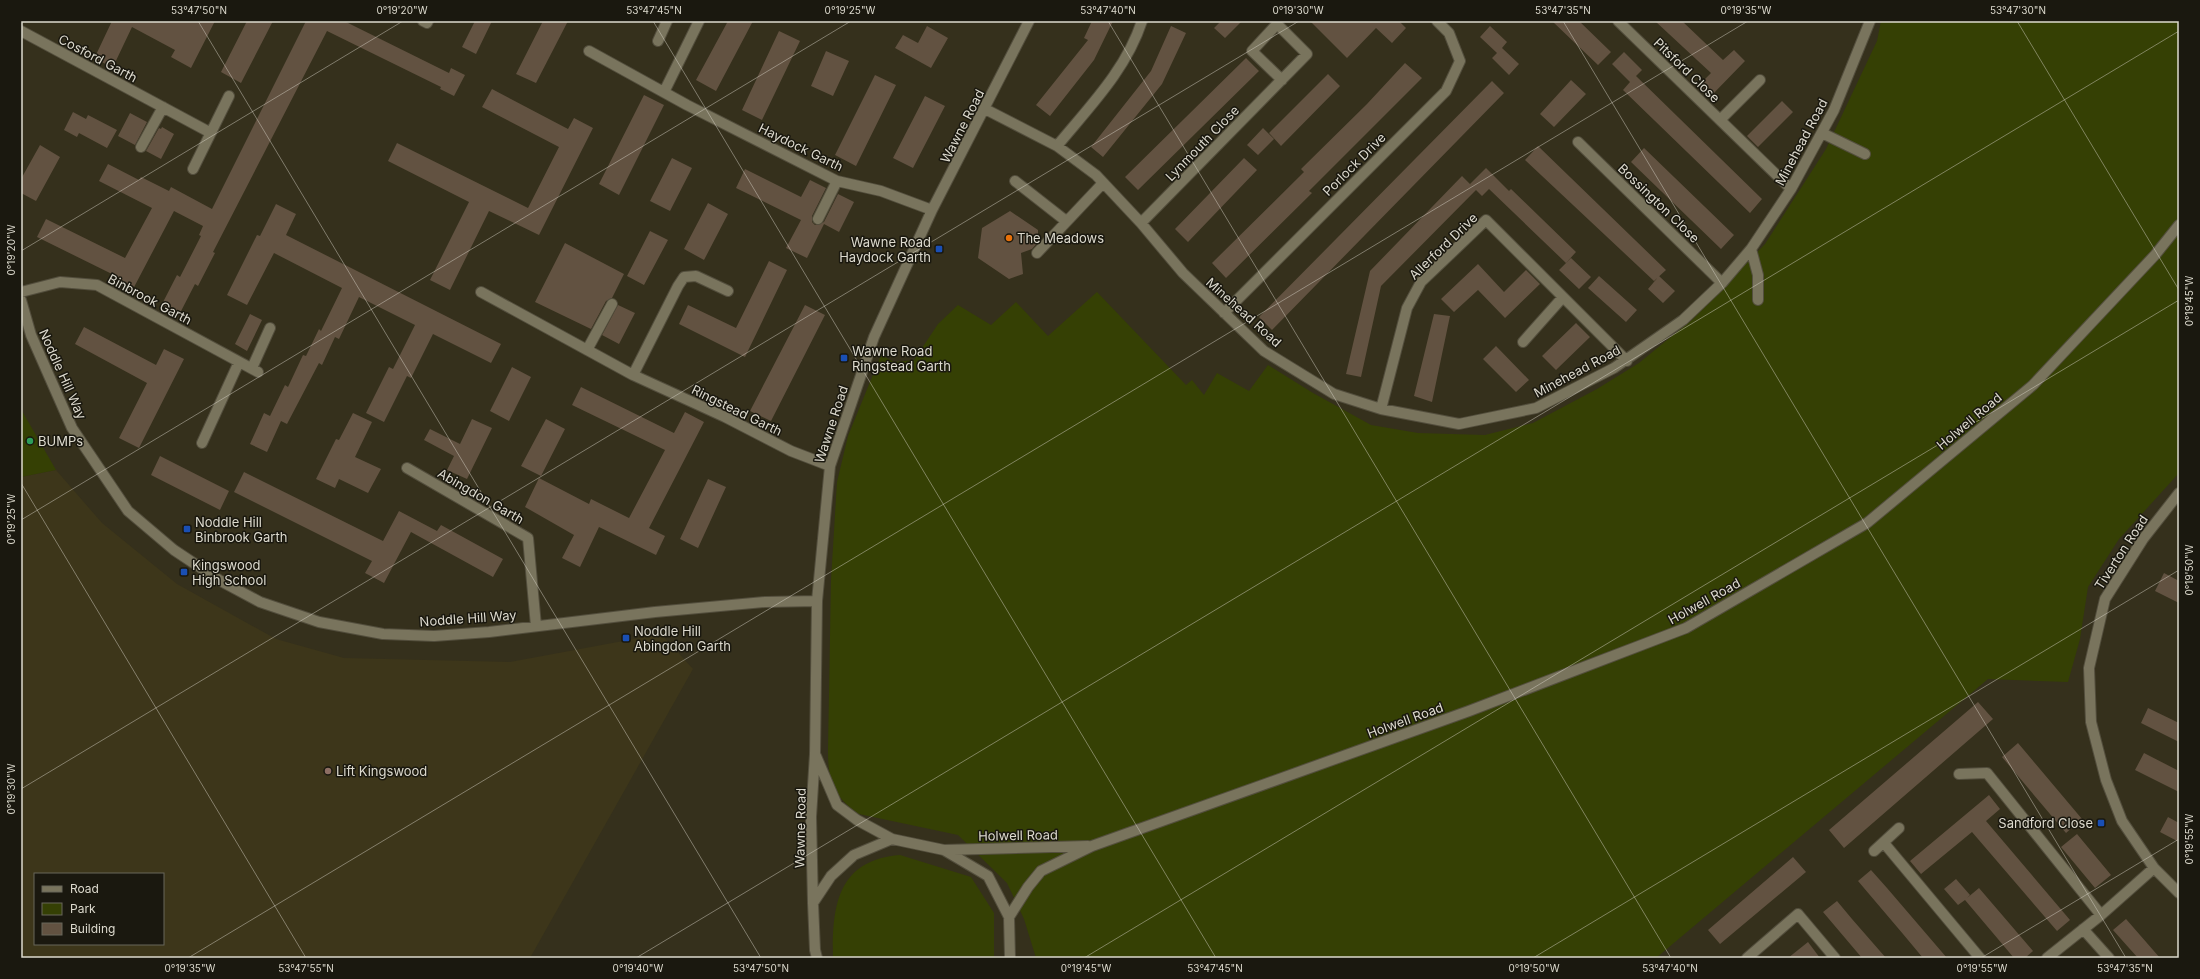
<svg xmlns="http://www.w3.org/2000/svg" width="2200" height="979" font-family="Inter,sans-serif">
<style>
.built{fill:#3d361a;fill-rule:evenodd}
.green{fill:#354004}
.building{fill:#625241}
.lines{fill:none;stroke-linecap:round;stroke-linejoin:round}
.minor-casing{stroke:#534e3d;stroke-width:12}
.minor{stroke:#79745d;stroke-width:10}
.ticks{fill:none;stroke:#dddace;stroke-width:1;stroke-opacity:0.45}
.food-dot{fill:#e8710a;stroke:#1a180f;stroke-width:1.5}
.transit-dot{fill:#1a4fb4;stroke:#1a180f;stroke-width:1.5}
.leisure-dot{fill:#2e9e5b;stroke:#1a180f;stroke-width:1.5}
.education-dot{fill:#8d6e63;stroke:#1a180f;stroke-width:1.5}
.labels{text-anchor:middle;dominant-baseline:central;stroke-width:3;stroke-linejoin:round;paint-order:stroke}
.street-label{font-size:13px;fill:#dddace;stroke:#1a180f}
.poi-label{font-size:13px;fill:#dddace;stroke:#1a180f;text-anchor:start}
.neatline{fill:none;stroke:#dddace;stroke-width:1.5}
.ticks-label{font-size:10px;text-anchor:middle;fill:#dddace}
</style>
<rect width="100%" height="100%" fill="#35301c"/>
<path class="built" d="M 56,470 L 102,523 L 177,584 L 276,639 L 344,658 L 510,662 L 661,634 L 693,669 L 530,958 L 21,958 L 21,477 ZM 35,874 L 163,874 L 163,944 L 35,944 Z"/>
<path class="green" d="M 1881,21 L 2179,21 L 2179,473 L 2119,539 L 2088,587 L 2080,639 L 2068,682 L 1988,679 L 1656,958 L 1036,958 L 1024,919 L 1007,883 L 958,835 L 859,814 C 833,796 828,781 828,750 L 831,580 L 837,482 L 848,436 L 881,355 L 894,362 L 914,360 L 938,324 L 958,305 L 991,325 L 1016,302 L 1048,336 L 1097,292 L 1186,385 L 1192,380 L 1204,395 L 1217,373 L 1249,391 L 1268,365 L 1313,393 L 1371,425 L 1418,433 L 1485,435 L 1533,423 L 1597,389 L 1639,363 L 1694,318 L 1765,244 L 1826,149 L 1877,41 Z
M 21,408 L 22,411 L 56,470 L 21,477 Z
M 900,855 L 971,877 L 994,913 L 994,958 L 833,958 C 832,905 838,860 900,855 Z"/>
<path class="building" d="M 112,21 L 215,21 L 191,68 L 171,57 L 175,50 L 132,27 L 113,67 L 94,59 Z
M 247,21 L 273,21 L 241,83 L 221,72 Z
M 306,21 L 344,21 L 449,73 L 451,68 L 465,75 L 454,96 L 440,89 L 441,87 L 327,31 L 213,252 L 215,253 L 198,286 L 195,284 L 179,315 L 161,306 L 177,275 L 180,277 L 201,236 L 199,235 L 203,226 L 174,211 L 132,291 L 113,281 L 116,276 L 37,237 L 46,219 L 125,258 L 152,208 L 99,181 L 108,164 L 139,180 L 141,177 L 169,191 L 171,187 L 212,209 Z
M 475,21 L 492,21 L 476,54 L 462,47 Z
M 543,21 L 568,21 L 536,83 L 516,74 Z
M 728,21 L 753,21 L 716,91 L 696,80 Z
M 1092,21 L 1113,21 L 1094,60 L 1050,116 L 1036,105 L 1088,40 L 1084,38 Z
M 1221,21 L 1242,21 L 1225,38 L 1214,28 Z
M 1310,21 L 1399,21 L 1406,28 L 1392,43 L 1376,28 L 1347,58 Z
M 1552,21 L 1579,21 L 1611,52 L 1598,65 Z
M 1655,21 L 1682,21 L 1723,60 L 1734,50 L 1745,61 L 1711,96 L 1699,85 L 1711,73 Z
M 927,26 L 948,38 L 931,68 L 895,48 L 903,35 L 918,43 Z
M 1171,26 L 1186,33 L 1162,84 L 1103,157 L 1091,147 L 1151,71 Z
M 1490,26 L 1507,42 L 1502,48 L 1519,64 L 1509,75 L 1492,58 L 1497,53 L 1480,37 Z
M 779,31 L 800,41 L 762,120 L 742,110 Z
M 826,51 L 849,61 L 833,96 L 811,86 Z
M 1624,52 L 1642,70 L 1636,76 L 1762,199 L 1750,213 L 1623,90 L 1630,82 L 1612,64 Z
M 1246,58 L 1259,71 L 1138,190 L 1125,177 Z
M 1405,63 L 1422,78 L 1309,191 L 1312,193 L 1226,278 L 1212,263 L 1304,172 L 1301,169 L 1367,104 Z
M 1328,74 L 1340,86 L 1281,146 L 1269,133 Z
M 875,75 L 896,85 L 856,166 L 835,155 Z
M 1571,80 L 1586,94 L 1554,127 L 1540,114 Z
M 1492,81 L 1504,93 L 1272,330 L 1259,317 Z
M 492,89 L 568,129 L 574,118 L 593,128 L 539,235 L 489,211 L 450,290 L 430,280 L 469,202 L 388,161 L 397,143 L 528,208 L 559,147 L 482,107 Z
M 644,95 L 664,105 L 619,195 L 599,184 Z
M 925,96 L 945,106 L 913,168 L 893,158 Z
M 1782,101 L 1793,112 L 1758,147 L 1747,136 Z
M 73,112 L 86,119 L 88,115 L 117,130 L 107,148 L 79,133 L 77,137 L 64,130 Z
M 130,113 L 147,122 L 135,145 L 118,136 Z
M 162,127 L 174,134 L 161,159 L 146,151 L 159,128 L 161,129 Z
M 1263,128 L 1274,139 L 1258,155 L 1247,145 Z
M 40,145 L 60,157 L 36,201 L 21,193 L 21,179 Z
M 1538,146 L 1666,270 L 1654,281 L 1525,160 Z
M 1644,148 L 1734,235 L 1721,249 L 1631,162 Z
M 672,158 L 692,168 L 670,211 L 650,201 Z
M 1244,158 L 1257,170 L 1188,242 L 1175,229 Z
M 1486,168 L 1509,191 L 1511,189 L 1576,252 L 1566,263 L 1489,189 L 1482,196 L 1470,184 Z
M 745,169 L 801,197 L 810,180 L 826,188 L 812,216 L 812,222 L 815,225 L 824,222 L 838,194 L 854,202 L 839,232 L 824,224 L 807,258 L 786,248 L 801,220 L 736,188 Z
M 1462,176 L 1476,190 L 1381,286 L 1361,377 L 1346,374 L 1370,271 Z
M 708,203 L 728,214 L 704,260 L 684,249 Z
M 276,204 L 296,214 L 286,235 L 501,344 L 491,363 L 433,334 L 411,378 L 407,376 L 384,422 L 366,413 L 389,367 L 393,369 L 415,325 L 359,297 L 339,339 L 335,337 L 322,365 L 319,363 L 287,424 L 281,421 L 267,452 L 250,444 L 264,413 L 270,416 L 285,385 L 288,387 L 303,355 L 306,356 L 319,329 L 321,331 L 342,288 L 274,253 L 247,305 L 227,295 L 257,235 L 260,236 Z
M 1010,211 L 1038,230 L 1038,242 L 1032,249 L 1021,253 L 1023,274 L 1009,279 L 978,258 L 982,228 Z
M 650,231 L 668,240 L 644,285 L 627,276 Z
M 565,243 L 624,274 L 612,298 L 606,301 L 591,329 L 535,302 Z
M 1571,258 L 1591,277 L 1579,289 L 1559,270 Z
M 769,261 L 787,270 L 745,357 L 679,324 L 688,305 L 736,328 Z
M 1478,264 L 1504,292 L 1526,270 L 1540,284 L 1505,318 L 1478,290 L 1454,312 L 1441,299 Z
M 1599,276 L 1637,310 L 1626,322 L 1588,288 Z
M 1659,276 L 1675,291 L 1663,303 L 1648,289 Z
M 618,305 L 635,313 L 619,344 L 602,335 Z
M 805,305 L 825,315 L 771,421 L 750,411 Z
M 250,314 L 262,320 L 247,351 L 235,344 Z
M 1434,314 L 1450,316 L 1432,402 L 1414,396 Z
M 1576,323 L 1590,337 L 1556,370 L 1542,356 Z
M 84,327 L 156,365 L 164,349 L 184,359 L 139,448 L 119,438 L 147,383 L 75,344 Z
M 1496,346 L 1529,380 L 1516,392 L 1483,359 Z
M 512,367 L 531,377 L 509,421 L 490,411 Z
M 581,387 L 674,433 L 685,412 L 704,422 L 649,528 L 665,536 L 656,555 L 599,527 L 580,567 L 562,558 L 574,535 L 525,507 L 539,478 L 589,504 L 591,499 L 629,518 L 665,450 L 572,405 Z
M 353,413 L 372,422 L 355,457 L 381,469 L 368,493 L 339,479 L 335,488 L 316,479 L 336,439 L 339,440 Z
M 472,419 L 492,428 L 467,479 L 447,470 L 454,456 L 424,440 L 430,429 L 460,444 Z
M 546,419 L 565,429 L 541,476 L 521,466 Z
M 160,456 L 229,491 L 220,510 L 151,475 Z
M 244,472 L 383,541 L 399,511 L 437,531 L 441,525 L 503,559 L 493,577 L 411,532 L 384,583 L 365,573 L 372,561 L 234,492 Z
M 708,479 L 726,487 L 698,548 L 680,539 Z
M 2164,573 L 2179,581 L 2179,603 L 2155,591 Z
M 1978,702 L 1993,719 L 1844,848 L 1829,830 Z
M 2148,708 L 2179,723 L 2179,742 L 2141,723 Z
M 2018,743 L 2082,819 L 2066,833 L 2002,757 Z
M 2144,753 L 2179,771 L 2179,792 L 2135,770 Z
M 1989,795 L 2000,809 L 1986,821 L 2070,920 L 2057,931 L 1972,832 L 1921,874 L 1910,861 Z
M 2168,817 L 2179,823 L 2179,842 L 2160,832 Z
M 2077,834 L 2111,875 L 2095,888 L 2061,847 Z
M 1793,857 L 1806,872 L 1720,944 L 1708,930 Z
M 1871,870 L 1887,888 L 1947,958 L 1923,958 L 1903,934 L 1858,881 Z
M 1956,879 L 1970,895 L 1967,898 L 1979,888 L 2033,951 L 2025,958 L 2014,958 L 1965,900 L 1958,905 L 1944,889 Z
M 1837,901 L 1852,919 L 1886,958 L 1862,958 L 1823,912 Z
M 2126,919 L 2133,927 L 2160,958 L 2138,958 L 2129,948 L 2113,930 Z
M 1808,942 L 1820,958 L 1788,958 Z"/>
<g class="lines">
<defs>
<path id="minor" d="M 423,21 L 427,23 L 428,21
M 1618,21 L 1791,189
M 21,31 L 211,133
M 658,41 L 667,21
M 589,51 L 687,105 L 837,181 L 881,191 L 932,210
M 664,92 L 699,21
M 985,109 L 1057,146 L 1096,175 L 1141,223 L 1183,273 L 1264,351 L 1334,394 L 1381,409 L 1459,424 L 1536,408 L 1614,368 L 1683,320 L 1722,283 L 1751,249 L 1791,189 L 1834,110 L 1870,21
M 1720,120 L 1760,80
M 1822,133 L 1865,154
M 1578,142 L 1722,283
M 1057,146 C 1090,106 1126,70 1142,21
M 141,147 L 163,107
M 193,169 L 229,96
M 1015,181 L 1066,221
M 818,219 L 837,181
M 1141,223 L 1307,54 L 1277,24 L 1252,51 L 1282,80
M 1751,249 L 1758,275 L 1758,300
M 1037,253 L 1103,183
M 21,292 L 60,282 L 97,285 L 258,372
M 481,292 L 633,375 L 725,417 L 791,451 L 830,466
M 21,300 L 31,335 L 72,428 L 128,511 L 174,550 L 219,580 L 260,602 L 319,622 L 383,634 L 434,636 L 489,632 L 655,612 L 765,602 L 817,601
M 1224,313 L 1446,91 L 1460,61 L 1449,33 L 1437,21
M 1523,342 L 1563,297
M 587,350 L 612,304
M 252,368 L 270,328
M 633,375 L 678,286 L 684,277 L 696,276 L 728,291
M 1381,409 L 1407,308 L 1421,282 L 1486,220 L 1627,361
M 202,443 L 239,362
M 407,468 L 528,538 L 536,626
M 2179,493 L 2143,539 L 2105,599 L 2089,668 L 2091,722 L 2106,780 L 2122,821 L 2154,868 L 2179,893
M 816,756 L 837,805 L 857,820 L 892,839
M 1959,774 L 1987,773 L 2101,915
M 1884,843 L 1980,958
M 944,850 L 1088,846
M 1874,851 L 1899,828
M 813,903 L 831,876 L 854,855 L 892,839 L 944,850 L 988,876 L 1009,917 L 1010,958
M 1009,917 L 1028,887 L 1041,871 L 1092,846 L 1469,711 L 1686,628 L 1867,523 L 2033,385 L 2155,255 L 2179,225
M 2083,929 L 2109,958
M 817,958 L 815,950 L 813,903 L 811,817 L 815,754 L 817,601 L 830,466 L 874,337 L 932,210 L 1029,21
M 1747,958 L 1798,914 L 1835,958
M 2047,958 L 2101,915 L 2154,868"/>
</defs>
<use href="#minor" class="minor-casing"/>
<use href="#minor" class="minor"/>
</g>
<path class="ticks" d="M 198,21 L 761,958M 653,21 L 1216,958M 1108,21 L 1671,958M 1563,21 L 2126,958M 2017,21 L 2179,290M 21,251 L 403,21M 21,483 L 306,958M 21,520 L 851,21M 21,789 L 1299,21M 188,958 L 1748,21M 636,958 L 2179,31M 1084,958 L 2179,300M 1533,958 L 2179,570M 1981,958 L 2179,839"/>
<circle class="food-dot" cx="1009" cy="238" r="4"/>
<g class="transit-dot">
<rect x="935" y="245" width="8" height="8" rx="2"/>
<rect x="840" y="354" width="8" height="8" rx="2"/>
<rect x="183" y="525" width="8" height="8" rx="2"/>
<rect x="180" y="568" width="8" height="8" rx="2"/>
<rect x="622" y="634" width="8" height="8" rx="2"/>
<rect x="2097" y="819" width="8" height="8" rx="2"/>
</g>
<circle class="leisure-dot" cx="30" cy="441" r="4"/>
<circle class="education-dot" cx="328" cy="771" r="4"/>
<g class="labels">
<g class="street-label">
<text transform="translate(98 58) rotate(28)">Cosford Garth</text>
<text transform="translate(1687 70) rotate(44)">Pitsford Close</text>
<text transform="translate(962 126) rotate(-63)">Wawne Road</text>
<text transform="translate(1801 142) rotate(-62)">Minehead Road</text>
<text transform="translate(1202 143) rotate(-46)">Lynmouth Close</text>
<text transform="translate(801 147) rotate(26)">Haydock Garth</text>
<text transform="translate(1354 164) rotate(-45)">Porlock Drive</text>
<text transform="translate(1659 203) rotate(44)">Bossington Close</text>
<text transform="translate(1443 246) rotate(-44)">Allerford Drive</text>
<text transform="translate(150 299) rotate(28)">Binbrook Garth</text>
<text transform="translate(1244 312) rotate(42)">Minehead Road</text>
<text transform="translate(1577 371) rotate(-28)">Minehead Road</text>
<text transform="translate(63 374) rotate(66)">Noddle Hill Way</text>
<text transform="translate(737 410) rotate(26)">Ringstead Garth</text>
<text transform="translate(1969 421) rotate(-40)">Holwell Road</text>
<text transform="translate(831 424) rotate(-72)">Wawne Road</text>
<text transform="translate(481 496) rotate(30)">Abingdon Garth</text>
<text transform="translate(2121 552) rotate(-57)">Tiverton Road</text>
<text transform="translate(1704 601) rotate(-29)">Holwell Road</text>
<text transform="translate(468 618) rotate(-4)">Noddle Hill Way</text>
<text transform="translate(1405 720) rotate(-20)">Holwell Road</text>
<text transform="translate(800 828) rotate(-89)">Wawne Road</text>
<text transform="translate(1018 835) rotate(-1)">Holwell Road</text>
</g>
<g class="poi-label">
<text x="1017" y="238">The Meadows</text>
<text x="931" y="242" text-anchor="end">Wawne Road<tspan x="931" dy="15">Haydock Garth</tspan></text>
<text x="852" y="351">Wawne Road<tspan x="852" dy="15">Ringstead Garth</tspan></text>
<text x="38" y="441">BUMPs</text>
<text x="195" y="522">Noddle Hill<tspan x="195" dy="15">Binbrook Garth</tspan></text>
<text x="192" y="565">Kingswood<tspan x="192" dy="15">High School</tspan></text>
<text x="634" y="631">Noddle Hill<tspan x="634" dy="15">Abingdon Garth</tspan></text>
<text x="336" y="771">Lift Kingswood</text>
<text x="2093" y="823" text-anchor="end">Sandford Close</text>
</g>
</g>
<rect width="2200" height="979" fill="none" stroke="#1a180f" stroke-width="44"/>
<rect x="34" y="873" width="130" height="72" fill="#1a180f" stroke="#68665b"/>
<rect x="42" y="886" width="20" height="6" fill="#79745d" stroke="#68665b"/>
<text x="70" y="893" font-size="12" fill="#dddace">Road</text>
<rect x="42" y="903" width="20" height="12" fill="#354004" stroke="#68665b"/>
<text x="70" y="913" font-size="12" fill="#dddace">Park</text>
<rect x="42" y="923" width="20" height="12" fill="#625241" stroke="#68665b"/>
<text x="70" y="933" font-size="12" fill="#dddace">Building</text>
<rect x="22" y="22" width="2156" height="935" class="neatline"/>
<g class="ticks-label">
<text x="199" y="14">53°47'50"N</text>
<text x="402" y="14">0°19'20"W</text>
<text x="654" y="14">53°47'45"N</text>
<text x="850" y="14">0°19'25"W</text>
<text x="1108" y="14">53°47'40"N</text>
<text x="1298" y="14">0°19'30"W</text>
<text x="1563" y="14">53°47'35"N</text>
<text x="1746" y="14">0°19'35"W</text>
<text x="2018" y="14">53°47'30"N</text>
<text transform="translate(11 250) rotate(-90)" y="4">0°19'20"W</text>
<text transform="translate(2189 301) rotate(-90)" y="4">0°19'45"W</text>
<text transform="translate(11 519) rotate(-90)" y="4">0°19'25"W</text>
<text transform="translate(2189 570) rotate(-90)" y="4">0°19'50"W</text>
<text transform="translate(11 789) rotate(-90)" y="4">0°19'30"W</text>
<text transform="translate(2189 839) rotate(-90)" y="4">0°19'55"W</text>
<text x="190" y="972">0°19'35"W</text>
<text x="306" y="972">53°47'55"N</text>
<text x="638" y="972">0°19'40"W</text>
<text x="761" y="972">53°47'50"N</text>
<text x="1086" y="972">0°19'45"W</text>
<text x="1215" y="972">53°47'45"N</text>
<text x="1534" y="972">0°19'50"W</text>
<text x="1670" y="972">53°47'40"N</text>
<text x="1982" y="972">0°19'55"W</text>
<text x="2125" y="972">53°47'35"N</text>
</g>
</svg>
